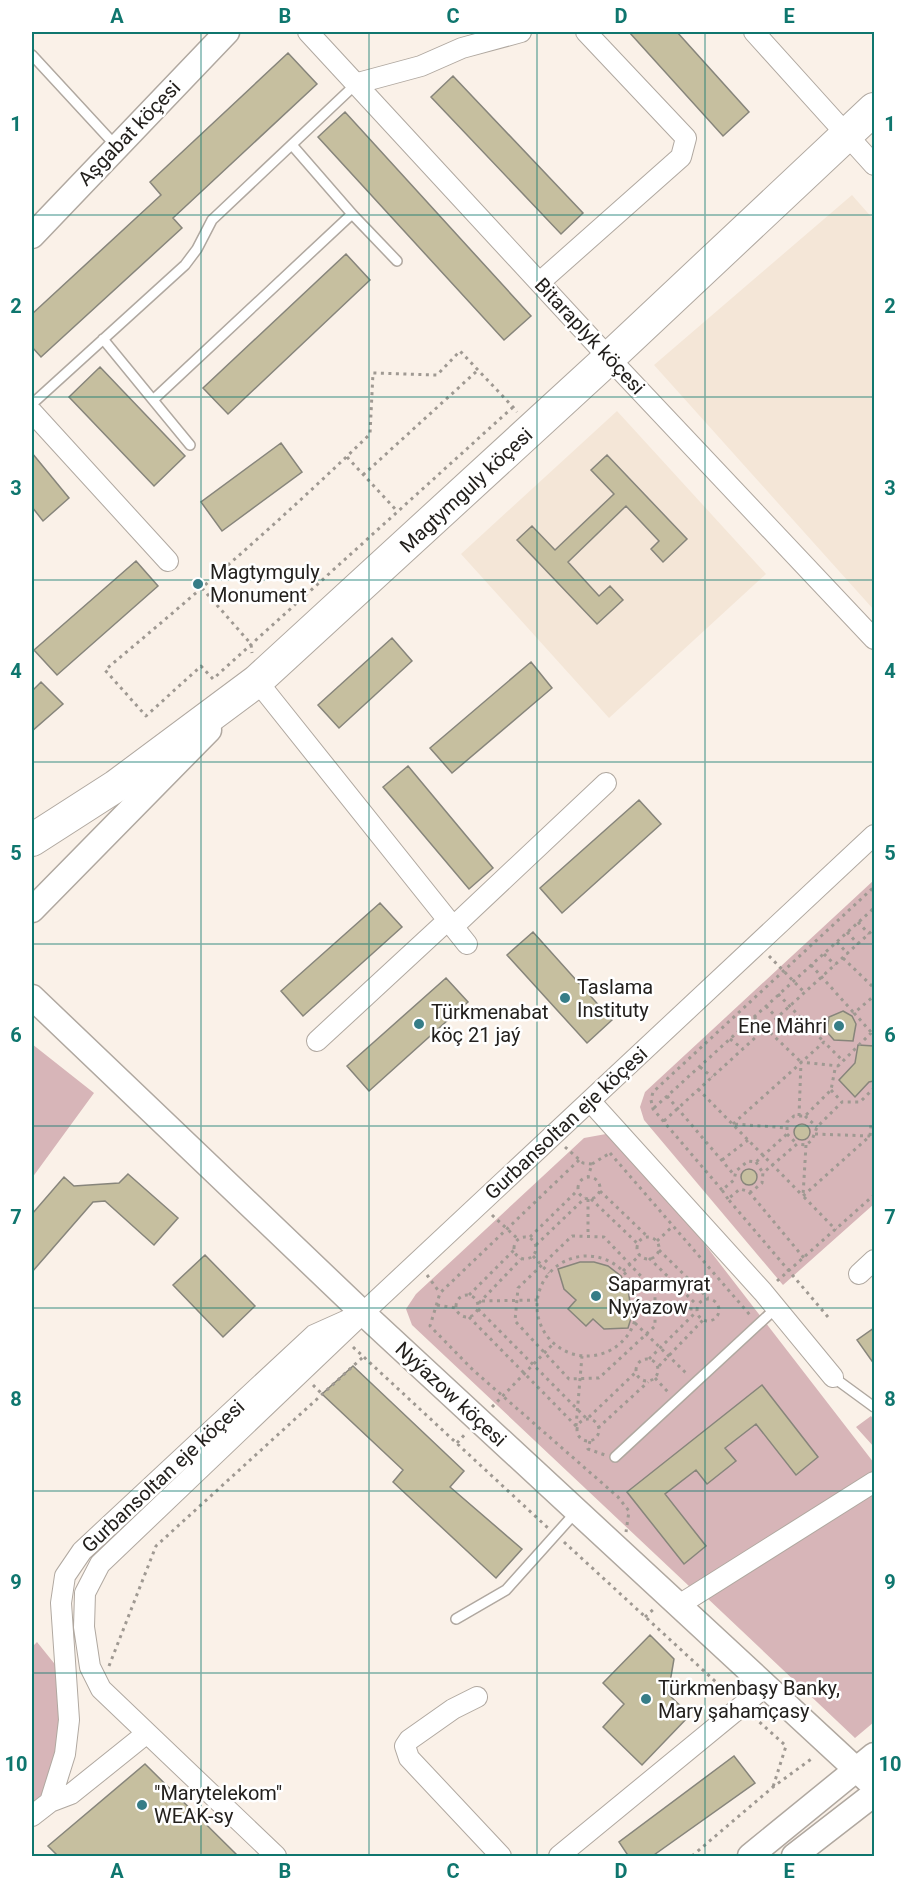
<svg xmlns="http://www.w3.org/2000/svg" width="906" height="1888" font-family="Roboto,sans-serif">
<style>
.built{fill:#f4e6d7}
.green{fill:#d7b5b8}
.building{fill:#c6bf9f;stroke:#87857b;stroke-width:1.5}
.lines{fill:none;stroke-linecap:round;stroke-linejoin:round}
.service-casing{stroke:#b0a8a0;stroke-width:12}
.minor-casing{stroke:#b0a8a0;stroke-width:22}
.tertiary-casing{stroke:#b0a8a0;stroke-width:27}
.primary-casing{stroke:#b0a8a0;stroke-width:34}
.path{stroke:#9f9992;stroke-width:3;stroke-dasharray:3 4.5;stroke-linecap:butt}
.service{stroke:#fff;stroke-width:9}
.minor{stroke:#fff;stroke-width:20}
.tertiary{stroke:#fff;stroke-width:24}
.primary{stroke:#fff;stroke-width:32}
.grid{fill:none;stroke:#0f766e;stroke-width:1.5;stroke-opacity:0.55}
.poi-dot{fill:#367d87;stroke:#fff;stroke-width:2}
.labels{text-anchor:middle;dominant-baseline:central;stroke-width:5;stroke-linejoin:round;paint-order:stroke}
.street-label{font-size:20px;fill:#23201d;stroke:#fff}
.poi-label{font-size:20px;fill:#23201d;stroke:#fff;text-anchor:start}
.neatline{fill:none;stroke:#0f766e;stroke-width:2}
.grid-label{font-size:20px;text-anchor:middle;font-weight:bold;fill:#0f766e}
</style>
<rect width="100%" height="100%" fill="#faf1e8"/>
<path class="built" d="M 852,195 L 874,220 L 874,610 L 654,365 Z
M 617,411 L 766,574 L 609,718 L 461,554 Z"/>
<path class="green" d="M 874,880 L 874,1204 L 783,1285 L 644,1120 L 640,1107 L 645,1092 Z
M 32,1044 L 94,1093 L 32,1178 Z
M 606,1134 L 622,1137 L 874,1463 L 874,1473 L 690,1587 L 412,1325 L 406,1309 L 416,1294 L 584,1138 Z
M 871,1416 L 874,1420 L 874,1447 L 856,1427 Z
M 874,1491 L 874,1722 L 855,1738 L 705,1596 Z
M 37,1642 L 66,1678 L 69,1720 L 38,1811 L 32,1803 L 32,1647 Z"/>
<path class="building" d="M 629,32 L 677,32 L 749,112 L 723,136 Z
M 288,53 L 317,84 L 173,218 L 182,228 L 41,357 L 32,347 L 32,314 L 161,195 L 150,182 Z
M 453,76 L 583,213 L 561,234 L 431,97 Z
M 345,112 L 531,316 L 504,340 L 318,137 Z
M 346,254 L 370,280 L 228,414 L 203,388 Z
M 100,367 L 185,456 L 154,486 L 69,397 Z
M 281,443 L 302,472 L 222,531 L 201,502 Z
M 32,453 L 69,498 L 43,521 L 32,507 Z
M 607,455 L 687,539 L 663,562 L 651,549 L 659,541 L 626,506 L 568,562 L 599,596 L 610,586 L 623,600 L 597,624 L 517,540 L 532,526 L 555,550 L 614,494 L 591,470 Z
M 136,561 L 158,586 L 57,675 L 34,650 Z
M 392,638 L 412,661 L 339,728 L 318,705 Z
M 531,662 L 552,688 L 452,773 L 430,748 Z
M 41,682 L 63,704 L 32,731 L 32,691 Z
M 408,766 L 493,868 L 469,889 L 383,787 Z
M 639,800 L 661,824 L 562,913 L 540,888 Z
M 380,903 L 402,927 L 303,1016 L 281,991 Z
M 533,932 L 612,1020 L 587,1043 L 507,955 Z
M 446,978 L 468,1002 L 369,1091 L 347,1066 Z
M 843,1011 L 852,1016 L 856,1024 L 853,1041 L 834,1040 L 827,1032 L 829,1017 Z
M 858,1045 L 874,1046 L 874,1081 L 869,1082 L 855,1097 L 839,1080 L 855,1063 Z
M794 1132a8 8 0 1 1 16 0a8 8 0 1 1-16 0Z
M741 1177a8 8 0 1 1 16 0a8 8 0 1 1-16 0Z
M 128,1174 L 178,1218 L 154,1245 L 105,1201 L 93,1202 L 32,1272 L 32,1214 L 64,1177 L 74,1186 L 119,1183 Z
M 205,1255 L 255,1306 L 223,1337 L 173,1285 Z
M 580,1262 L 594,1262 L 608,1266 L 621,1276 L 628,1290 L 632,1315 L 628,1328 L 604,1329 L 593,1319 L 586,1326 L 568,1309 L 576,1300 L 564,1289 L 558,1269 Z
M 874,1328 L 874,1364 L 857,1340 Z
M 353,1366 L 464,1471 L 450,1487 L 522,1549 L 496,1578 L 393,1482 L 403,1470 L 322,1394 Z
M 762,1385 L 818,1457 L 796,1475 L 756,1424 L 725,1448 L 736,1461 L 707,1484 L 696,1470 L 665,1494 L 706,1546 L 684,1564 L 627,1492 Z
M 650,1635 L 674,1659 L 668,1694 L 690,1715 L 642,1765 L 603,1727 L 624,1704 L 603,1683 Z
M 734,1756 L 755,1783 L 651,1857 L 629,1857 L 619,1842 Z
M 145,1764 L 239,1857 L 59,1857 L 48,1846 Z"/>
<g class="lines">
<defs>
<path id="service" d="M 32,55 L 116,146
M 352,214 L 397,261
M 103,339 L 153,400 L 352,214 L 292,145
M 153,400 L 190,445
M 32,404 L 185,265 L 197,249 L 212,220 L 357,83
M 833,1377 L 874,1407
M 615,1457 L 775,1309
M 456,1619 L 506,1590 L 575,1513"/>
<path id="minor" d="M 308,32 L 609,358 L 874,639
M 754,32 L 874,165
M 358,83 L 421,66 L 462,48 L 521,32
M 540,282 L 681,157 L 686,138 L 586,32
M 32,412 L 168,561
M 257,681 L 467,944
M 453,927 L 606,783
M 317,1041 L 448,920
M 590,1101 L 763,1292 L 833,1377
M 859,1274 L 874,1260
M 679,1605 L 874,1482
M 477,1697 L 453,1709 L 409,1740 L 405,1746 L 409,1758 L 501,1856
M 50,1802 L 65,1754 L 69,1720 L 61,1603 L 65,1576 L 82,1551 L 314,1335 L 352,1318
M 32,1816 L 50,1802 L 71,1794 L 147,1733
M 276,1856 L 101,1689 L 90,1667 L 84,1627 L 85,1593 L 100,1564 L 363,1313 L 874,835
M 559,1856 L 766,1686"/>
<path id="tertiary" d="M 32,236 L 227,32
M 32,910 L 209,730
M 32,997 L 363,1313 L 874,1786
M 750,1856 L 874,1755
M 794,1856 L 874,1794"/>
<path id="primary" d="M 32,840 L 116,786 L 257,681 L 609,358 L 874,109"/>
</defs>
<use href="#service" class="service-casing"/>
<use href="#minor" class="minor-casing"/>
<use href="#tertiary" class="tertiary-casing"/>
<use href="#primary" class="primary-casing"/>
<path class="path" d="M 513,407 L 213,679 L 201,666 L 146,716 L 105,670 C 196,594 285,517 370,434 L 373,373 L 437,375 L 460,351 L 513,407 L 517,412
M 347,457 L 397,511
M 363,475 L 478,370
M 202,588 L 251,644 L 252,653
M 858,922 L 869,934
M 847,932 L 858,944
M 837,942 L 848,954
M 824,954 L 835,965
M 769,956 L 805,993
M 843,958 L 874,988
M 811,965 L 854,1013
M 778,994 L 824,1042
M 766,1006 L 777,1018
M 754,1017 L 801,1062
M 743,1028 L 754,1039
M 871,1032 L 854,1013 L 874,996
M 730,1039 L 743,1049
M 700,1067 L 712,1077
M 698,1089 L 803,1196 L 870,1136 L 871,1124 L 874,1124
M 831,1090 L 842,1102
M 667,1096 L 735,1176
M 654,1108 L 874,908
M 799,1116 L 801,1062 L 838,1066
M 805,1116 L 817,1127
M 664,1121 L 874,929
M 733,1124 L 824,1042 L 843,1061
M 735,1124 L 787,1128
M 787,1134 L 797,1144
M 815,1134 L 870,1136 L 874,1141
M 806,1145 L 803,1196 L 836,1230
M 565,1147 L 583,1163 L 592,1164 L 588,1177
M 610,1153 L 750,1315
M 579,1160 L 440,1293 L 430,1326 L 473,1370 L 618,1497 L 629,1511 L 626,1532
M 722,1160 L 748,1140
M 756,1162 L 763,1173
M 592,1164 L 610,1153
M578 1188a11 11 0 1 1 22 0a11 11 0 1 1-22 0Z
M 722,1190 L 653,1109 L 651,1100 L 653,1092 L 874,887
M 600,1191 L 648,1237
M 749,1192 L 804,1258
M 588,1199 L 588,1236
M 591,1199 L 638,1244
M 728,1199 L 722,1190 L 734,1180 L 736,1171 L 748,1161 L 756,1162 L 787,1134 L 787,1122 L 794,1116 L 805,1116 L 831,1090 L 835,1069 L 874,1030
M 492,1215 L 518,1239
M 572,1236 L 604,1237 L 655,1291 L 655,1326 L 599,1378 L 569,1379 L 515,1321 L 518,1288 Z
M514 1248a11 11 0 1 1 22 0a11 11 0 1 1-22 0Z
M 530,1237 L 578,1190
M637 1248a11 11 0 1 1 22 0a11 11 0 1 1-22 0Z
M 657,1241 L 673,1226
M 536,1245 L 585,1198
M 659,1250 L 708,1298
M537 1306a50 50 0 1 1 100 0a50 50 0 1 1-100 0Z
M 533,1256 L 549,1273
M 649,1258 L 697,1305
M 623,1271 L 640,1255
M 427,1275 L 440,1293
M 777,1281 L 874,1195
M456 1306a11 11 0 1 1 22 0a11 11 0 1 1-22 0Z
M 469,1295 L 514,1250
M697 1310a11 11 0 1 1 22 0a11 11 0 1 1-22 0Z
M 482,1301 L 537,1300
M 479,1303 L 521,1259
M 437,1305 L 456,1308
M 478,1309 L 587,1419 L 636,1372
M 637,1309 L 696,1309
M 469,1317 L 577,1427
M 828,1317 L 728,1199 L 740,1189 L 751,1192 L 762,1183 L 763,1173 L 797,1144 L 806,1145 L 812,1140 L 817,1127 L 842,1102 L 860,1102 L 874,1088
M 635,1323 L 688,1375
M 353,1347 L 548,1528
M636 1370a11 11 0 1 1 22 0a11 11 0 1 1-22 0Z
M 649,1359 L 696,1312
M 659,1366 L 703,1320
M 655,1378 L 668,1392
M 313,1385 L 322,1394
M 492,1407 L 553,1344
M577 1430a11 11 0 1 1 22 0a11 11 0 1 1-22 0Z
M 576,1426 L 582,1356
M 598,1428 L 648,1382
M 590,1441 L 588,1449 L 605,1455
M 457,1443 L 466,1433
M 564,1542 L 729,1694
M 645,1617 L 655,1608
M 109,1666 L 156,1546 L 363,1357
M 754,1717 L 786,1746 L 773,1787
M 692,1856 L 773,1787 L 814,1757"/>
<use href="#service" class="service"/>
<use href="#minor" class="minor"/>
<use href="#tertiary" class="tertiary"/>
<use href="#primary" class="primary"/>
</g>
<path class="grid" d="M 201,32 L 201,1856M 369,32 L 369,1856M 537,32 L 537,1856M 705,32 L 705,1856M 32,215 L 874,215M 32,397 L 874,397M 32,580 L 874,580M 32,762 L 874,762M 32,944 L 874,944M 32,1126 L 874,1126M 32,1308 L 874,1308M 32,1491 L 874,1491M 32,1673 L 874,1673"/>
<g class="poi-dot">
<circle cx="198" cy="584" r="6"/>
<circle cx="565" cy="998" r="6"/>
<circle cx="419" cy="1024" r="6"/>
<circle cx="839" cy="1026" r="6"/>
<circle cx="596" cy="1296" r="6"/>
<circle cx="646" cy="1699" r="6"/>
<circle cx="142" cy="1805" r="6"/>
</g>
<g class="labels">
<g class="street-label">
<text transform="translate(129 133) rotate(-46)">Aşgabat köçesi</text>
<text transform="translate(590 336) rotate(47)">Bitaraplyk köçesi</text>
<text transform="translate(466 490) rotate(-43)">Magtymguly köçesi</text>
<text transform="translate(566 1123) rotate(-43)">Gurbansoltan eje köçesi</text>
<text transform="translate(451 1394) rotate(43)">Nyýazow köçesi</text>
<text transform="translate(163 1476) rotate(-43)">Gurbansoltan eje köçesi</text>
</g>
<g class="poi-label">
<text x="210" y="572">Magtymguly<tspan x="210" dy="23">Monument</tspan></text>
<text x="577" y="987">Taslama<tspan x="577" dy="23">Instituty</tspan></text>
<text x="431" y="1012">Türkmenabat<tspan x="431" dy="23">köç 21 jaý</tspan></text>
<text x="827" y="1026" text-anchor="end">Ene Mähri</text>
<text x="608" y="1284">Saparmyrat<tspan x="608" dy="23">Nyýazow</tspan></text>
<text x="658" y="1688">Türkmenbaşy Banky,<tspan x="658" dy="23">Mary şahamçasy</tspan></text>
<text x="154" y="1793">"Marytelekom"<tspan x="154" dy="23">WEAK-sy</tspan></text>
</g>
</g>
<rect width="906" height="1888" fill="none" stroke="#ffffff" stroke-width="66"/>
<rect x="33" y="33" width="840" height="1822" class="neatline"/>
<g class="grid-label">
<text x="117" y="23">A</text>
<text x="285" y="23">B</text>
<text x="453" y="23">C</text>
<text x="621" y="23">D</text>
<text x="789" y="23">E</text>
<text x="16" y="131">1</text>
<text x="890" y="131">1</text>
<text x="16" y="313">2</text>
<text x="890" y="313">2</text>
<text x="16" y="495">3</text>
<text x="890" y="495">3</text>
<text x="16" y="678">4</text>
<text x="890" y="678">4</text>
<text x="16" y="860">5</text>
<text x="890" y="860">5</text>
<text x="16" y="1042">6</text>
<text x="890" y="1042">6</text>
<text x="16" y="1224">7</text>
<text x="890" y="1224">7</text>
<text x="16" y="1406">8</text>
<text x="890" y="1406">8</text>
<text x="16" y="1589">9</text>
<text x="890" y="1589">9</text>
<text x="16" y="1771">10</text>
<text x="890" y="1771">10</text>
<text x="117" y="1878">A</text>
<text x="285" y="1878">B</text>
<text x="453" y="1878">C</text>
<text x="621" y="1878">D</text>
<text x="789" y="1878">E</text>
</g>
</svg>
